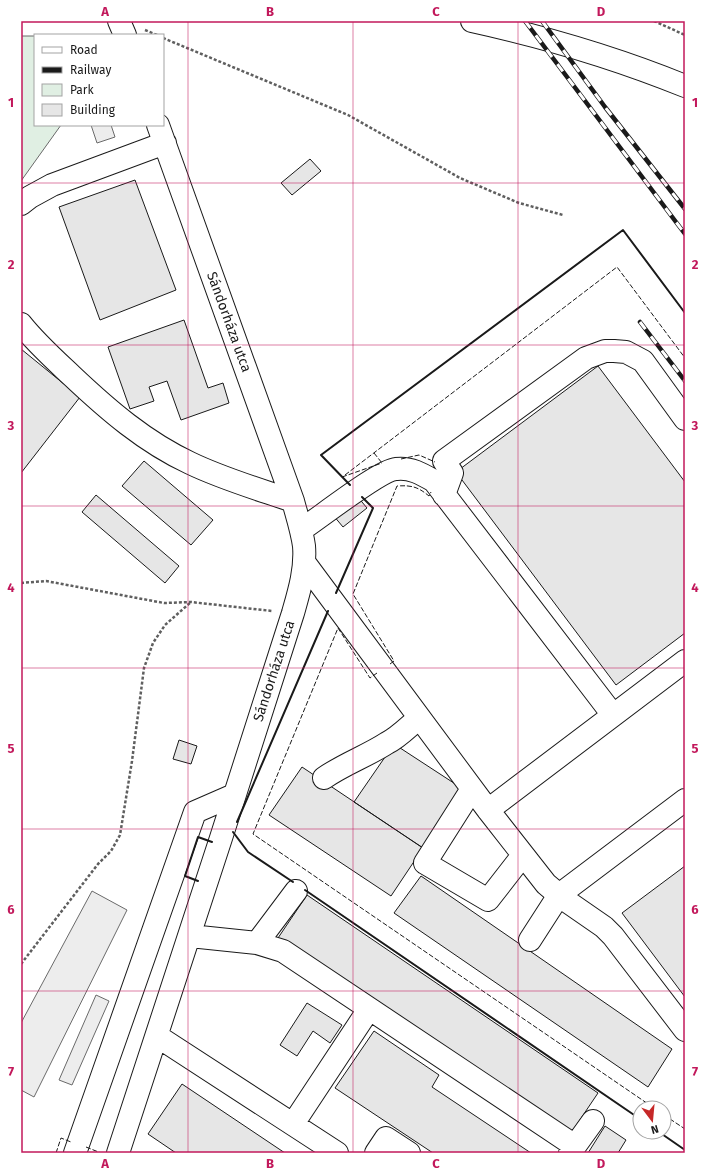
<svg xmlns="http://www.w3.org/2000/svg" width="706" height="1174" font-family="'Fira Sans',sans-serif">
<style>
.green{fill:#e0efe3;stroke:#6a6a6a}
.parking{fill:#ededed;stroke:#6a6a6a}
.building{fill:#e6e6e6;stroke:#1a1a1a}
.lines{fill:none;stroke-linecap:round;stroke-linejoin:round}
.minor-casing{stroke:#1a1a1a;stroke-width:24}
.major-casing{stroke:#1a1a1a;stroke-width:24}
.path{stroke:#5f5f5f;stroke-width:2.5;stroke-dasharray:3 2;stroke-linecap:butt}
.minor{stroke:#fff;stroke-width:22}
.major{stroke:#fff;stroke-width:22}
.rail-casing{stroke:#1a1a1a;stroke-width:4.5}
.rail{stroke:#fff;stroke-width:3;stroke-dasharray:9;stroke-linecap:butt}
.fence{stroke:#1a1a1a;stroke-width:1;stroke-dasharray:5 2;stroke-linecap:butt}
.wall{stroke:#1a1a1a;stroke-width:2}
.grid{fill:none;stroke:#c2185b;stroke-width:1;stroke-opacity:0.55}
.labels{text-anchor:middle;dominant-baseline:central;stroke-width:3;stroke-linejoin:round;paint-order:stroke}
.street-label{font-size:14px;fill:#1a1a1a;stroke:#fff}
.neatline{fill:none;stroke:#c2185b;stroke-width:1.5}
.grid-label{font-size:13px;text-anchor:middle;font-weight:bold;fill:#c2185b}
</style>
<rect width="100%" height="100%" fill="#fff"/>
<path class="green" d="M 21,36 L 35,36 L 35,125 L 61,125 L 21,181 Z"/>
<path class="parking" d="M 91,125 L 111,125 L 115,137 L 97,143 Z
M 92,891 L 127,910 L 34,1097 L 21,1090 L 21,1023 Z
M 96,995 L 109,1001 L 72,1085 L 59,1080 Z"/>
<path class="building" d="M 310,159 L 321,171 L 292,195 L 281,183 Z
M 135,180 L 176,290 L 100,320 L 59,207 Z
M 184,320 L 208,388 L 223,383 L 229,403 L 181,420 L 167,381 L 149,387 L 154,401 L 130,409 L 108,347 Z
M 21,349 L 80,397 L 21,473 Z
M 598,366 L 685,482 L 685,633 L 616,685 L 456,472 Z
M 144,461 L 213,520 L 191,545 L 122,486 Z
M 96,495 L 179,566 L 165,583 L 82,512 Z
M 357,496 L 367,508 L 343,527 L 333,515 Z
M 179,740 L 197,746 L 191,764 L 173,759 Z
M 394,744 L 463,789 L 423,848 L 354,802 Z
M 302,767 L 423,848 L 391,896 L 269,815 Z
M 685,866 L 685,997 L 622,913 Z
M 421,876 L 672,1049 L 648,1087 L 394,913 Z
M 307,895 L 598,1093 L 569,1136 L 278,938 Z
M 307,1003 L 342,1025 L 330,1043 L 313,1031 L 297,1056 L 280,1045 Z
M 374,1031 L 439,1075 L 432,1087 L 531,1153 L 433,1153 L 335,1088 Z
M 182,1084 L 285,1153 L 176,1153 L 148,1134 Z
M 605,1126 L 626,1140 L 618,1153 L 588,1153 Z"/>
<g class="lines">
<defs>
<path id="minor" d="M 119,21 L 125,35
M 21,204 L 30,197 L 52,185 L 165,143
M 21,324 C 36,343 55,360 72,376 C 108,410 145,442 190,463 C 223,479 258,489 293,501
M 444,495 L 452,473 L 444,461 L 586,358 L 605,351 L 614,351 L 626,352 L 643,361 L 685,419
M 301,530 C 318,519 380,470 396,469 C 410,467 422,474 434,481 L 613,715
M 304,562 L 488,810 L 546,884 L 565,900 L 604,927 L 613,936 L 685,1030
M 324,778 C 344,764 367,756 387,743 C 399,737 409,726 419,718
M 472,789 L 425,863 L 488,900 L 523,855
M 488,810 L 685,661
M 190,936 L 257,943 L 283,951 L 575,1146
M 530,940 L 559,895 L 685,800
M 257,943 L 296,891
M 157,1036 L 337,1153
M 293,1124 L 369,1009
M 75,1153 L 195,812 L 234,795
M 118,1153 L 221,838 L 293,613 C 299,592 306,569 304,546 C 302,531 297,516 293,501 L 158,125
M 376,1153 L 386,1138 L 409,1153
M 570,1153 L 593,1121"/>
<path id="major" d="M 472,21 C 545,37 616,58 685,86"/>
</defs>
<use href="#minor" class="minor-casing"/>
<use href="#major" class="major-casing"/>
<path class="path" d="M 654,21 L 685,35
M 145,30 L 157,35
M 163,38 L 348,115 L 460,178 L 519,203 L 563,215
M 21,583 L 46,581 L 164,603 L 191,602 L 272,611
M 21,964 L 98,864 L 111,851 L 120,835 L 132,761 L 144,668 L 153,643 L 165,625 L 191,602"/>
<use href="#minor" class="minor"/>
<use href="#major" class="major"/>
<defs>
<path id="rail" d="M 525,21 L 685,234
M 542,21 L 605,107 L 685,209
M 640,322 L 685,381"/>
</defs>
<use href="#rail" class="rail-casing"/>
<use href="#rail" class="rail"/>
<path class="fence" d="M 374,453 L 382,463
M 401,459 L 419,455 L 435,462
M 345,475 L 617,267 L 685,358
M 342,477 L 382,463
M 390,664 L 394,661 L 353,594 L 397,486 C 412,485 418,487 429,496 L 431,492
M 377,673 L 370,678 L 338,628 L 253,834 L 654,1108
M 664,1115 L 685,1129
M 86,1147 L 101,1153
M 56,1153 L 61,1138 L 71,1142"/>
<path class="wall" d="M 350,485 L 321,455 L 623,230 L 685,313
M 336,593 L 373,508 L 362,497
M 237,822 L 328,611
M 233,832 L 248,852 L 293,882
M 198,881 L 185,876 L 198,837 L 212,842
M 305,890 L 640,1119
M 659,1132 L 685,1150"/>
</g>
<path class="grid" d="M 188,21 L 188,1153M 353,21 L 353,1153M 518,21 L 518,1153M 21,183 L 685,183M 21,345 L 685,345M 21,506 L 685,506M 21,668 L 685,668M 21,829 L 685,829M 21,991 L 685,991"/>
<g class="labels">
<g class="street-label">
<text transform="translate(229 322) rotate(70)">Sándorháza utca</text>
<text transform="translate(274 671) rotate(-72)">Sándorháza utca</text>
</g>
</g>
<rect width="706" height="1174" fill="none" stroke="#ffffff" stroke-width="44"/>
<rect x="34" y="34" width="130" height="92" fill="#ffffff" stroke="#a3a3a3"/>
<rect x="42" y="47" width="20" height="6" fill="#ffffff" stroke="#a3a3a3"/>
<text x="70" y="54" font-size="12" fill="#1a1a1a">Road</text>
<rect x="42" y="67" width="20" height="6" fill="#1a1a1a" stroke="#a3a3a3"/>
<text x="70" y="74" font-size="12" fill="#1a1a1a">Railway</text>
<rect x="42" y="84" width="20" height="12" fill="#e0efe3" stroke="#a3a3a3"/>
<text x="70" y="94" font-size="12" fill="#1a1a1a">Park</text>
<rect x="42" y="104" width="20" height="12" fill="#e6e6e6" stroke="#a3a3a3"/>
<text x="70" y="114" font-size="12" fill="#1a1a1a">Building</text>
<g transform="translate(652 1120) rotate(164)"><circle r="19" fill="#ffffff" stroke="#a3a3a3"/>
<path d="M0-3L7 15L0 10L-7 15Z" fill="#c62828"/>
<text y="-6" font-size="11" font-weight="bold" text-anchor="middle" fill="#1a1a1a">N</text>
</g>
<rect x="22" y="22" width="662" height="1130" class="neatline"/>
<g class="grid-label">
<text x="105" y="16">A</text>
<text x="270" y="16">B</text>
<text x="436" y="16">C</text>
<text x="601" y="16">D</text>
<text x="11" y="107">1</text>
<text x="695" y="107">1</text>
<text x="11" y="269">2</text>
<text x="695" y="269">2</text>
<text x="11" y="430">3</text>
<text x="695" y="430">3</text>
<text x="11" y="592">4</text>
<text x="695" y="592">4</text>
<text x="11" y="753">5</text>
<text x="695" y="753">5</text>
<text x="11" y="914">6</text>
<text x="695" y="914">6</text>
<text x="11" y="1076">7</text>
<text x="695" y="1076">7</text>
<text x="105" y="1168">A</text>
<text x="270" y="1168">B</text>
<text x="436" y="1168">C</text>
<text x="601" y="1168">D</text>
</g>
</svg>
